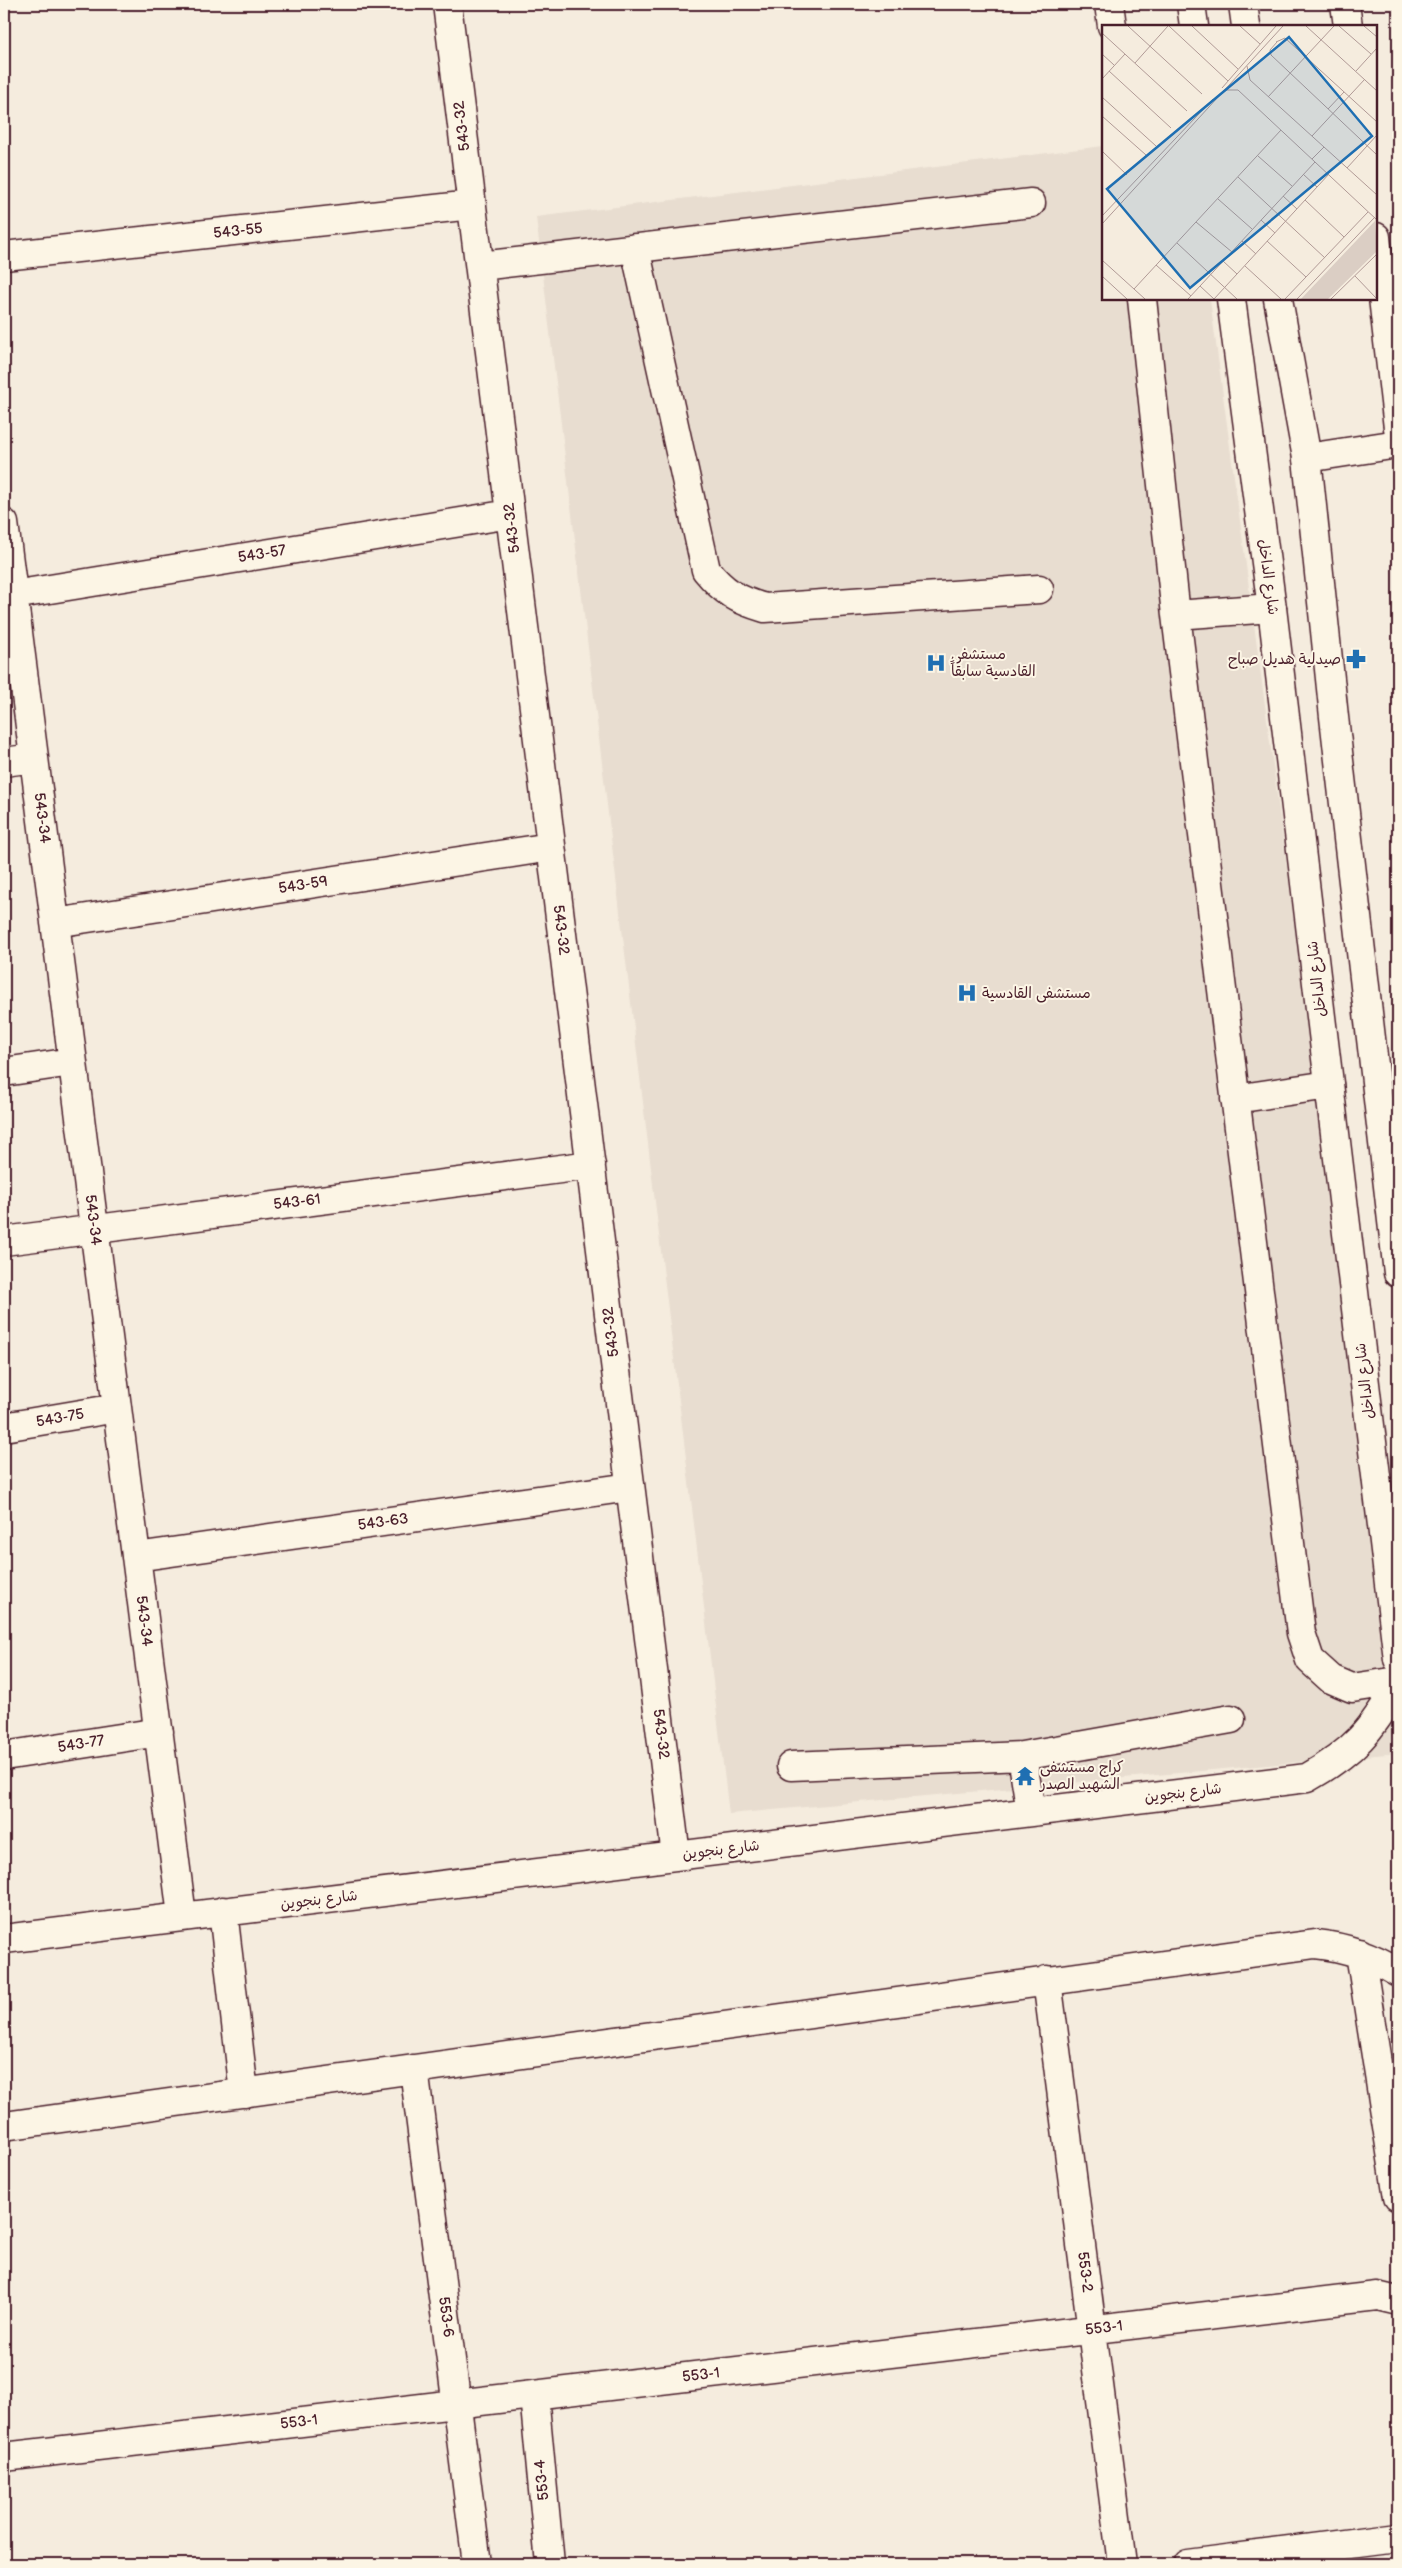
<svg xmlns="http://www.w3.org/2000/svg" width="1402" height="2568" font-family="'Balsamiq Sans','Playpen Sans Arabic',sans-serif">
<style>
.built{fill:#e8ddd0}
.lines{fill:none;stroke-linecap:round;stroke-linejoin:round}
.minor-casing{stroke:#4a1f2b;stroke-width:31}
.major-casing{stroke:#4a1f2b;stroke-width:31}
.minor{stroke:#fcf5e5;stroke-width:28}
.major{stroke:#fcf5e5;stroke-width:28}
.labels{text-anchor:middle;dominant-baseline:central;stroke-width:4;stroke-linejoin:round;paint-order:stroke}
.street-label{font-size:15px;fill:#4a1f2b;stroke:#fcf5e5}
.poi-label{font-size:15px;fill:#4a1f2b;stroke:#fcf5e5;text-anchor:start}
.inset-road{fill:none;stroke:#b19a96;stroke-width:1}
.view{fill:#1f6fb2;fill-opacity:0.15;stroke:#1f6fb2;stroke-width:2.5}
.inset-edge{fill:none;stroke:#4a1f2b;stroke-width:2.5}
</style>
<rect width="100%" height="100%" fill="#f5ecde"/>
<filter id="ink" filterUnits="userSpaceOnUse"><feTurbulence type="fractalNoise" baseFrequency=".02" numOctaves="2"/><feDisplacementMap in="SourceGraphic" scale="10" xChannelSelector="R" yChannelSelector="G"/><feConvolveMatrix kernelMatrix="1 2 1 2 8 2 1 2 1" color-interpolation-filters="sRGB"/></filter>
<g filter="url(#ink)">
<path class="built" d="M 1103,146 L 1103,299 L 1210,299 L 1398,1688 L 1398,1753 L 729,1814 L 536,217 Z"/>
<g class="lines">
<defs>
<path id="minor" d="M 447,4 L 676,1856
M 1109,4 L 1112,26
M 1345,4 L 1348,26
M 1376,237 L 1398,428
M 635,248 L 706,570 C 724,592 737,600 765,608 L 1039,589
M 4,256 L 472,205
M 480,266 L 1031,203
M 1142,299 L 1176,615 L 1301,1633 L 1310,1660 L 1331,1679 L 1352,1688 L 1398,1681
M 1307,458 L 1398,444
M 4,523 L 182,1916
M 13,595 L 510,514
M 1176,615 L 1272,608
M 4,762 L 34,758
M 55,923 L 551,847
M 4,1072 L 72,1062
M 1235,1099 L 1329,1085
M 4,1241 L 591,1165
M 4,1427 L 117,1408
M 136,1557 L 630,1487
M 4,1756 L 159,1732
M 1022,1756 L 1031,1812
M 791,1766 L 1022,1756 L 1231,1719
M 223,1911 L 244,2093
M 4,1939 L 1307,1778 C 1355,1751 1371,1731 1398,1685
M 1360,1953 L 1398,2197
M 1047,1980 L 1122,2564
M 414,2069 L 477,2564
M 4,2126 L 1315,1944 C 1346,1947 1372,1956 1398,1972
M 534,2395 L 550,2564
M 4,2457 L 1377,2296 L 1398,2301
M 1188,2564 L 1398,2537"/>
<path id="major" d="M 1191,4 L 1194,26
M 1243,4 L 1246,26
M 1231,299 L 1272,608 L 1398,1659
M 1278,299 L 1307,458 L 1334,717 L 1398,1273"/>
</defs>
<use href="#minor" class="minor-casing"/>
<use href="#major" class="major-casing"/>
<use href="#minor" class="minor"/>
<use href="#major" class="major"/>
</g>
</g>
<defs>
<symbol id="pharmacy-bare" viewBox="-9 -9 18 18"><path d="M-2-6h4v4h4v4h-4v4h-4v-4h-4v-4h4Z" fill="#1f6fb2" stroke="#fcf5e5" stroke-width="2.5" paint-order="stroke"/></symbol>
<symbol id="hospital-bare" viewBox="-9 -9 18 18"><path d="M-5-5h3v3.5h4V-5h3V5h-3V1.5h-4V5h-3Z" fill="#1f6fb2" stroke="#fcf5e5" stroke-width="2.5" paint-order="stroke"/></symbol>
<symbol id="temple-bare" viewBox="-9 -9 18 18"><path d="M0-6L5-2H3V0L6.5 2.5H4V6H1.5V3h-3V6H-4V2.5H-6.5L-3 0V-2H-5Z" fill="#1f6fb2" stroke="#fcf5e5" stroke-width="2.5" paint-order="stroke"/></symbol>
</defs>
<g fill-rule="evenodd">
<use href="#pharmacy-bare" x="1342" y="645" width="28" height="28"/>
<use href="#hospital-bare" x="922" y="649" width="28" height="28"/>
<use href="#hospital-bare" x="953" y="979" width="28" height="28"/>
<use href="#temple-bare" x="1011" y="1762" width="28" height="28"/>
</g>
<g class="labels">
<g class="street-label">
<text transform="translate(462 126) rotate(-97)">543-32</text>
<text transform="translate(238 231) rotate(-6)">543-55</text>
<text transform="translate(512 528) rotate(-97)">543-32</text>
<text transform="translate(262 554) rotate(-9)">543-57</text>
<text transform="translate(1268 577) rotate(82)">شارع الداخل</text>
<text transform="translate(42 818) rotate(83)">543-34</text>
<text transform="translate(303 885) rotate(-9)">543-59</text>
<text transform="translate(561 930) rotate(83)">543-32</text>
<text transform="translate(1317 979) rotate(-97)">شارع الداخل</text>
<text transform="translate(297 1202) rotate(-7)">543-61</text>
<text transform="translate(93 1220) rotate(83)">543-34</text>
<text transform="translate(611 1332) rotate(-97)">543-32</text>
<text transform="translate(1365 1381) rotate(-97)">شارع الداخل</text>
<text transform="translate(60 1418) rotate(-10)">543-75</text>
<text transform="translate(383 1522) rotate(-8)">543-63</text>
<text transform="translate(144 1621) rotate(83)">543-34</text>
<text transform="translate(661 1734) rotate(83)">543-32</text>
<text transform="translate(81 1744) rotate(-9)">543-77</text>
<text transform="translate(1183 1793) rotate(-7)">شارع بنجوين</text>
<text transform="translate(721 1850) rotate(-7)">شارع بنجوين</text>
<text transform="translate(319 1900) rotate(-7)">شارع بنجوين</text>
<text transform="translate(1085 2272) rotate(83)">553-2</text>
<text transform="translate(446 2317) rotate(83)">553-6</text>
<text transform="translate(1104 2328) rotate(-7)">553-1</text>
<text transform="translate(701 2375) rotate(-7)">553-1</text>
<text transform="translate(299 2422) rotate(-7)">553-1</text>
<text transform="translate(542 2480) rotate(-96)">553-4</text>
</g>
<g class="poi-label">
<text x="951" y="654">مستشفى<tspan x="951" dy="17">القادسية سابقاً</tspan></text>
<text x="1341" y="659" text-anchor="end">صيدلية هديل صباح</text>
<text x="982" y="993">مستشفى القادسية</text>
<text x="1040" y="1767">كراج مستشفى<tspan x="1040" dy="17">الشهيد الصدر</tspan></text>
</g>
</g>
<g transform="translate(1102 25)">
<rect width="275" height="275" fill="#f5ecde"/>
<path d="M 273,196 L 275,226 L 226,274 L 199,274 Z" fill="#dbcec4"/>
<path class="inset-road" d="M 26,1 L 100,69M 67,1 L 126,56M 90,1 L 136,44M 138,1 L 158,19M 204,1 L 275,66M 237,1 L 269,29M 262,1 L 275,12M 0,8 L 85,86M 174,17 L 183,13 L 275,97M 175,17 L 168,25 L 169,30 L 275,130M 0,29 L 12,40M 33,38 L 66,1M 145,41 L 148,55 L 275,170M 7,46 L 69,103M 254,46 L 275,23M 0,54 L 23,29M 120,63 L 174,1M 124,65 L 136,65 L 275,195M 0,72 L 54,121M 166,72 L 232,1M 226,84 L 242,67M 0,91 L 44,130M 210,111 L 263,54M 0,126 L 25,150M 156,131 L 190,161M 210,134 L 222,122M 245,143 L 275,110M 201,149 L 215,162M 136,152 L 223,233M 181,171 L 195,184M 116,174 L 150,204M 203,175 L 242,212M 0,191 L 111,74M 159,195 L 173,208M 94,197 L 130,227M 0,199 L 181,1M 140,216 L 154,229M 165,216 L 204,252M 75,218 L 135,274M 0,235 L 43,274M 121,236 L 135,249M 54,240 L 89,271M 143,241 L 179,274M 0,251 L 25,274M 253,251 L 275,274M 98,261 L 112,274M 32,264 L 179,105M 86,274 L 213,137M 112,274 L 227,149M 183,274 L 266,187M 195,274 L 273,192M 229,274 L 275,229"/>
<path class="view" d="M 187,12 L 270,111 L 88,263 L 5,164 Z"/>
<rect width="275" height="275" class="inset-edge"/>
</g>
<rect width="1402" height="2568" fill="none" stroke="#fcf5e5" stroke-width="20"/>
<rect x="10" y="10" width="1382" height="2548" fill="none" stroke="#4a1f2b" stroke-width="2" filter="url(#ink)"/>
</svg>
